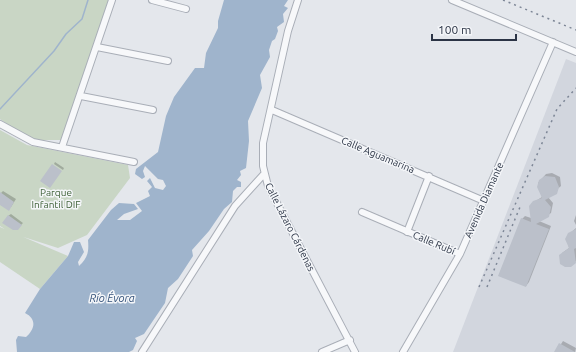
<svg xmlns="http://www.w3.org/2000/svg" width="576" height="352" font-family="Ubuntu,sans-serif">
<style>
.built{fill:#d2d6de}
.green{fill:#c9d6c5}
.water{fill:#9fb4cc}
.shadow{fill:#0003}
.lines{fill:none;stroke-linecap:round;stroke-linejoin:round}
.stream{stroke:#9fb4cc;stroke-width:1.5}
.building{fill:#bbc0ca}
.minor-casing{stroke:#a9aeb7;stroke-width:8}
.minor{stroke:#f7f8fa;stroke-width:6}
.rail{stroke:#7d8696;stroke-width:1.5;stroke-dasharray:2 4;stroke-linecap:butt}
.labels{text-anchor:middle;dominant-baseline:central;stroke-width:3;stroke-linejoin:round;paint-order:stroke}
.street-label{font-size:10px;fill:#2b3445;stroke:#f4f6f9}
.park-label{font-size:10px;fill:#3f6138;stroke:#f4f6f9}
.water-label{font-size:11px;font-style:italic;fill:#34527a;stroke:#f4f6f9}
</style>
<rect width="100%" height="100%" fill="#e4e7ec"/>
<path class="built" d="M 566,59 L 576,63 L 576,352 L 453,352 Z"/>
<path class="green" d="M 0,0 L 111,0 L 61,140 L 30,140 L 0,119 Z
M 0,130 L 27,145 L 128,165 L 130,178 L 87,235 L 58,248 L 11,233 L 0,226 Z
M 0,227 L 68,256 L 40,289 L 0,262 Z"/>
<path class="water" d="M 224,0 L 288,0 L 284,6 L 288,8 L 283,14 L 284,22 L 277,27 L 278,31 L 275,39 L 272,41 L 269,50 L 270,57 L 260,75 L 262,88 L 248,121 L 249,141 L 246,168 L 240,171 L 241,175 L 237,180 L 241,182 L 241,187 L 237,187 L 233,191 L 232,202 L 224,209 L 209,231 L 192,250 L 193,256 L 178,279 L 168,288 L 165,303 L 144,334 L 135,338 L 137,341 L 133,350 L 129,352 L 17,352 L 16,340 L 18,336 L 26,337 C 35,329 37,319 25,313 L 40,289 L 68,256 L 74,242 L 80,242 L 84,252 L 78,262 L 79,266 C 88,258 89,251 88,240 L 111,210 L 119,203 L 134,204 L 138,209 L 124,214 L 117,220 L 130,220 L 142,211 L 136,203 L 150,196 L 148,191 L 152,187 L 147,181 L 150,178 L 155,188 L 163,190 L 166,186 L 163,180 L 158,179 L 145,166 L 143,171 L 145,177 L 142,179 L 135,174 L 136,169 L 158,152 L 166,116 L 174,97 L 195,68 L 204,68 L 206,53 L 218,28 L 218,21 Z"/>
<path class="shadow" d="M 55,162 L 64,168 L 63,170 L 54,164 Z
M 552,173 L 560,177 L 561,186 L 548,197 L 553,203 L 551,213 L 539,221 L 551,226 L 529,282 L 526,286 L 522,219 L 525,216 L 531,218 L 534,202 L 542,197 L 538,183 L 546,174 Z
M 3,191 L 16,199 L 11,207 L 0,204 L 0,194 Z
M 11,214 L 23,223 L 20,226 L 8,216 Z
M 576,215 L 576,225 L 574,221 Z
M 576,228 L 576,261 L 568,267 L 560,261 L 562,253 L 569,248 L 567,236 Z
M 563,341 L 576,348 L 575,352 L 556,352 Z"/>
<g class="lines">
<path class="stream" d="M 0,109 L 54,51 L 66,34 L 82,19 L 88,0"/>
</g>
<path class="building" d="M 52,164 L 62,171 L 50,188 L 40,181 Z
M 545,176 L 555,177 L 559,187 L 557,194 L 545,200 L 551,207 L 549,217 L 536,224 L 549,229 L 526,287 L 498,276 L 521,218 L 531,222 L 529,206 L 533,201 L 542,198 L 537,187 L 539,180 Z
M 0,192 L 14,202 L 9,211 L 0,205 Z
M 8,215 L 22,225 L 18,230 L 13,230 L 2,223 Z
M 576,229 L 576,248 L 574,249 L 576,263 L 571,267 L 565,267 L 560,264 L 559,255 L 569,248 L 565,239 L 568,233 Z
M 559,343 L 575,352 L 554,352 Z"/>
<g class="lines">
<defs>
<path id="minor" d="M 152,0 L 186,9
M 298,0 L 288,31 L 263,143 L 263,166 L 268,186 L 355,352
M 452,0 L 576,52
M 97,47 L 168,61
M 81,96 L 153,110
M 272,110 L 484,201
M 0,124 L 33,142 L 134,162
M 62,147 L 112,0
M 362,212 L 460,254
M 407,232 L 429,176
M 142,352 L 235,206 L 264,174
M 322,352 L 350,340
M 403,352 L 460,254 L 553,42"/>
</defs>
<use href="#minor" class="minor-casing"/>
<use href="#minor" class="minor"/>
<path class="rail" d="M 503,0 L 576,30
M 479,287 L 557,109 L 576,88
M 487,287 L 520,207"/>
</g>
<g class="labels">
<g class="street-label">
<text transform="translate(378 155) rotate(23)">Calle Aguamarina</text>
<text transform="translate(484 200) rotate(-66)">Avenida Diamante</text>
<text transform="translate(290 227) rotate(63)">Calle Lázaro Cárdenas</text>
<text transform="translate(434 243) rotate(23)">Calle Rubí</text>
</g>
<g class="park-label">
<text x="56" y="192">Parque<tspan x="56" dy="12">Infantil DIF</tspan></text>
</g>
<g class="water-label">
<text x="112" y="298">Río Évora</text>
</g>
</g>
<path d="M432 34v6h84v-6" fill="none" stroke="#2b3445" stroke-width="2"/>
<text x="438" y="34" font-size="12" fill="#2b3445" stroke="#f4f6f9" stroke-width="3" paint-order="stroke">100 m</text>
</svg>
